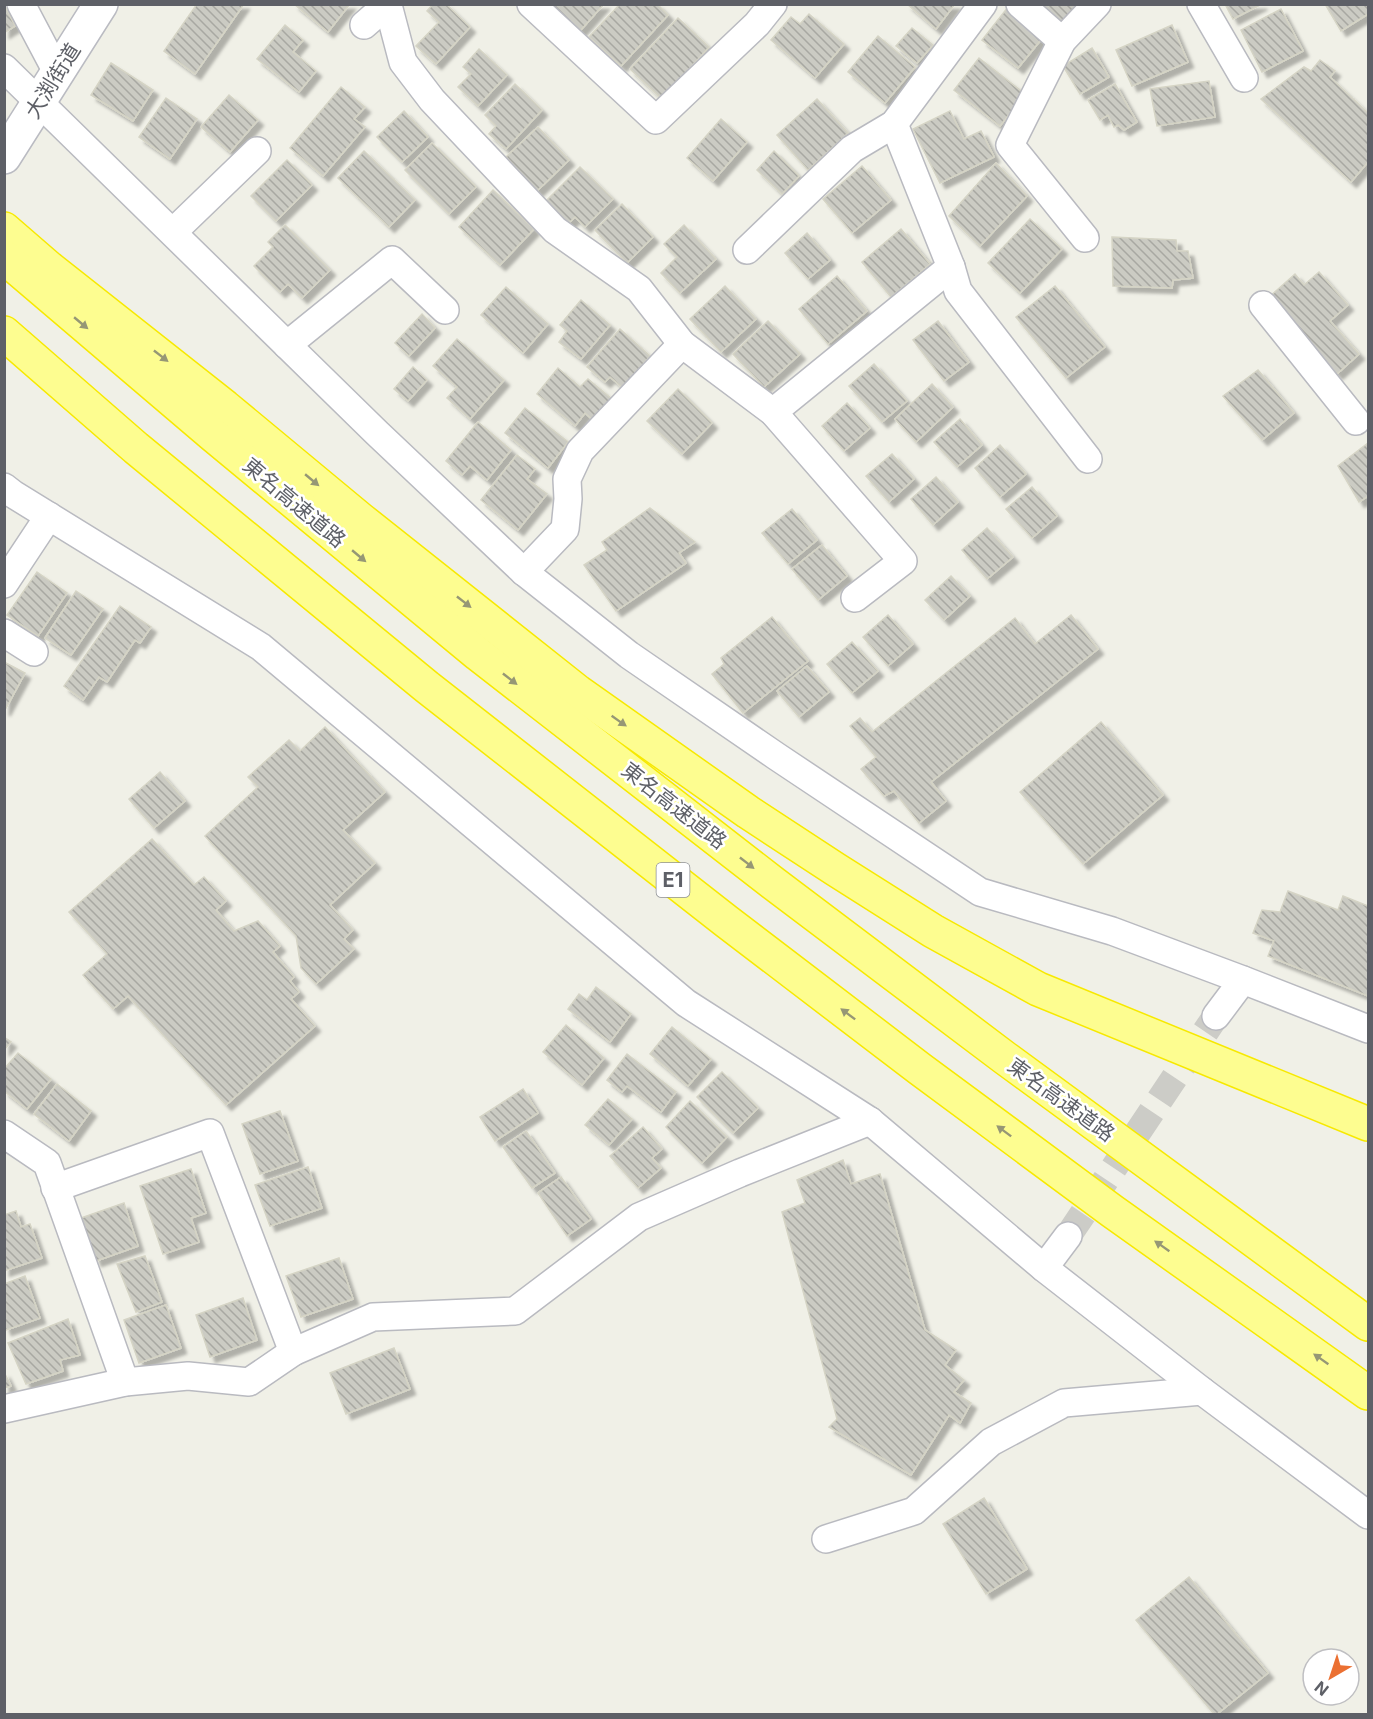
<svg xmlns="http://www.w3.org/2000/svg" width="1373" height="1719" viewBox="0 0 1373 1719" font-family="Inter,'Noto Sans JP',sans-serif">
	<defs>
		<pattern id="building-back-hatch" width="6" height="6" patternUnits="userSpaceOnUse" patternTransform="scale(1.5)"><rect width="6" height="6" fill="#cbcbc3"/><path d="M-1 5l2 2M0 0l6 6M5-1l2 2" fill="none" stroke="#a8a8a2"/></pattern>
		<filter id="shadow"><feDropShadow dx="5.5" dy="5.5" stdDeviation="1.5" flood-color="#0004"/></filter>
	</defs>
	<rect width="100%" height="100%" fill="#f0f0e7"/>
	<!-- building -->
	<g fill="url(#building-back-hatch)" stroke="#d5d4c5" stroke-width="1.5" filter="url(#shadow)">
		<path d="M4 4 15 26 4 33Z"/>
		<path d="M197 4H244L195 74 164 51Z"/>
		<path d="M294 4H350L328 32Z"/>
		<path d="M433 4H446L470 27 436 64 416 46 439 22 427 11Z"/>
		<path d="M551 4H604L580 31Z"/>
		<path d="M620 4H657L668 15 621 66 589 37Z"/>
		<path d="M907 4H955L936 29Z"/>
		<path d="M1037 4H1082L1065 26Z"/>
		<path d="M1225 4H1262L1233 19Z"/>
		<path d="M1325 4H1368V14L1341 31Z"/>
		<path d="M1008 7 1044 36 1018 68 982 40Z"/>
		<path d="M1281 9 1303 51 1262 72 1241 30Z"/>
		<path d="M809 14 844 44 815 78 771 40 791 17 800 24Z"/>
		<path d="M678 18 709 47 662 99 630 69Z"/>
		<path d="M285 25 303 40 293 52 316 71 299 92 257 59Z"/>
		<path d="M1172 25 1188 62 1132 86 1116 50Z"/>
		<path d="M912 28 933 45 917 63 896 46Z"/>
		<path d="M878 36 915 67 885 103 848 72Z"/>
		<path d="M1092 48 1109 77 1080 94 1063 66Z"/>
		<path d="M479 49 507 75 478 106 458 87 471 74 463 67Z"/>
		<path d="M979 58 1025 94 1000 126 954 90Z"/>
		<path d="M1320 60 1335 71 1330 77 1368 113V162L1351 182 1261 99 1304 67 1311 71Z"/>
		<path d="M111 63 153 90 133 121 91 95Z"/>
		<path d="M1209 81 1215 117 1157 126 1150 89Z"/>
		<path d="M515 84 542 110 506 149 489 134 496 126 485 115Z"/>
		<path d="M1115 84 1137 122 1124 130 1118 125 1114 127 1108 115 1100 120 1088 100Z"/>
		<path d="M341 87 365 107 354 119 365 127 323 176 290 148Z"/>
		<path d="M229 95 258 120 230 152 201 127Z"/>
		<path d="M166 98 197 119 170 159 139 137Z"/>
		<path d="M817 99 848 133 808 170 777 135Z"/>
		<path d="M404 111 428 137 402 162 377 137Z"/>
		<path d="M950 111 964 139 981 131 994 157 940 183 913 129Z"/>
		<path d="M721 119 747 142 713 181 687 158Z"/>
		<path d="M538 127 569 160 537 191 506 157Z"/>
		<path d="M432 143 476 187 449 214 405 170Z"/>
		<path d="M364 151 415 200 389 227 338 178Z"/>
		<path d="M774 151 799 176 782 194 757 170Z"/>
		<path d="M287 160 312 185 276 221 251 196Z"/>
		<path d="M996 163 1027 196 980 246 949 216Z"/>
		<path d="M862 166 891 200 852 233 823 199Z"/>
		<path d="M580 167 613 199 585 227 575 217 568 224 545 202Z"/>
		<path d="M493 190 534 229 500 265 459 227Z"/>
		<path d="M622 204 653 237 627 263 595 230Z"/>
		<path d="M1030 219 1062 249 1020 293 988 263Z"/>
		<path d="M285 225 330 270 302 298 288 284 280 292 254 266 273 247 268 242Z"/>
		<path d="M684 225 716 259 680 293 661 273 677 257 664 244Z"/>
		<path d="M901 229 930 264 891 297 862 262Z"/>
		<path d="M807 233 830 260 808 279 785 253Z"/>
		<path d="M1112 237 1176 240 1177 251H1188L1193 278 1173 280 1172 288 1113 286Z"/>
		<path d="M1319 272 1348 305 1330 321 1359 354 1337 374 1268 298 1295 274 1304 285Z"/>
		<path d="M837 276 867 311 828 344 799 309Z"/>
		<path d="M725 286 756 319 721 352 690 319Z"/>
		<path d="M1055 286 1105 347 1066 378 1016 317Z"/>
		<path d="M506 287 548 324 523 353 481 315Z"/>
		<path d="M581 300 610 325 581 359 559 342 567 331 560 325Z"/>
		<path d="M422 314 435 328 409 356 395 343Z"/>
		<path d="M768 321 800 354 764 387 733 354Z"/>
		<path d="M938 321 969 362 944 381 913 340Z"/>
		<path d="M620 329 650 356 623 388 610 377 605 382 587 367Z"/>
		<path d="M457 339 504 380 470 419 447 398 457 387 433 366Z"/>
		<path d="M874 364 907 401 882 422 849 386Z"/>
		<path d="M413 367 427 380 408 401 394 389Z"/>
		<path d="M558 368 580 387 588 379 612 399 594 421 585 413 575 426 537 394Z"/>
		<path d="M1258 370 1294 413 1262 440 1223 396Z"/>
		<path d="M932 384 953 407 916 442 895 419Z"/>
		<path d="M678 389 712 423 682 454 647 421Z"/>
		<path d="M847 403 870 428 844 451 822 426Z"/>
		<path d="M525 408 568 442 548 468 505 433Z"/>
		<path d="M960 419 982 445 957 467 934 442Z"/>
		<path d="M478 422 511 450 487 480 470 466 462 475 446 461Z"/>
		<path d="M1368 443V496L1359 502 1338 466Z"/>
		<path d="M1000 445 1026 474 1000 497 975 468Z"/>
		<path d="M892 454 914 479 889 502 866 476Z"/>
		<path d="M517 455 535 469 527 479 547 494 518 530 481 500Z"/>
		<path d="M936 477 958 502 933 525 911 499Z"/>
		<path d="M1032 487 1057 516 1032 538 1006 509Z"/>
		<path d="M650 508 695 542 679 553 686 563 616 611 584 565 607 550 602 542Z"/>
		<path d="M792 509 817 540 788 564 762 533Z"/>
		<path d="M987 528 1013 557 987 579 962 550Z"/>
		<path d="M822 545 847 576 818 600 792 569Z"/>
		<path d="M37 572 67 593 38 636 7 615Z"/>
		<path d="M951 576 970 596 944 620 925 600Z"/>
		<path d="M76 591 103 609 71 655 45 638Z"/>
		<path d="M120 606 151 627 140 643 135 640 107 682 99 677 83 700 64 686Z"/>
		<path d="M888 615 913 644 888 666 863 637Z"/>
		<path d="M1071 615 1098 649 931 782 946 801 919 823 894 791 884 796 861 769 876 757 850 726 860 718 872 732 1015 618 1035 644Z"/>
		<path d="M772 617 808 661 743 713 712 674 724 664 721 658Z"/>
		<path d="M852 642 878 671 852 693 827 664Z"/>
		<path d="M4 662 25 673 5 710H4Z"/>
		<path d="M807 666 829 692 799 717 777 691Z"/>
		<path d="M1101 722 1163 795 1083 864 1020 792Z"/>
		<path d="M325 727 385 792 343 830 375 863 330 905 353 930 344 939 354 949 316 984 301 968 296 936 205 836 258 787 248 777 289 740 300 751Z"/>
		<path d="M160 772 185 801 154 828 129 799Z"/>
		<path d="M152 839 194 885 204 877 226 901 216 910 234 931 258 921 280 946 273 952 294 977 290 981 299 992 291 999 315 1026 226 1105 128 996 113 1009 83 975 107 954 69 912Z"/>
		<path d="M1288 891 1338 910 1343 896 1368 906V996L1268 956 1274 941 1253 933 1262 910 1280 912Z"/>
		<path d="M596 987 631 1014 610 1042 568 1009 579 994 587 1000Z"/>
		<path d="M566 1025 604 1058 582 1085 543 1052Z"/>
		<path d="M672 1027 711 1059 688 1086 650 1054Z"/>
		<path d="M4 1037 11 1042 4 1050Z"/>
		<path d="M18 1053 51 1079 27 1109 4 1091V1069Z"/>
		<path d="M627 1054 676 1092 661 1112 627 1086 622 1092 607 1080Z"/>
		<path d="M722 1072 758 1108 733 1133 697 1097Z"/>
		<path d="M57 1084 91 1111 69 1141 34 1114Z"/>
		<path d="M523 1089 538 1113 495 1141 480 1117Z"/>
		<path d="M608 1099 632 1119 609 1145 585 1125Z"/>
		<path d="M690 1101 727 1137 702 1163 666 1127Z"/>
		<path d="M280 1111 298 1161 260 1174 242 1124Z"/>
		<path d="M643 1127 662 1149 652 1158 661 1168 638 1188 610 1156Z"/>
		<path d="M526 1131 555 1173 532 1188 503 1147Z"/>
		<path d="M843 1160 851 1184 880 1174 925 1330 956 1350 945 1365 964 1380 954 1392 971 1403 960 1423 949 1415 911 1475 829 1427 837 1419 782 1212 805 1203 797 1180Z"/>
		<path d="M308 1167 322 1208 270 1226 255 1185Z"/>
		<path d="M191 1169 206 1213 191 1218 199 1242 163 1254 140 1186Z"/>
		<path d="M561 1177 591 1219 567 1236 538 1193Z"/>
		<path d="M124 1203 138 1246 96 1261 81 1218Z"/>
		<path d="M16 1211 21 1227 30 1224 42 1258 4 1271V1215Z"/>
		<path d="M145 1256 162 1302 136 1312 117 1264Z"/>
		<path d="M339 1258 353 1299 301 1317 286 1276Z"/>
		<path d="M25 1276 40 1318 6 1330 4 1325V1284Z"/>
		<path d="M243 1298 257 1340 210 1357 196 1315Z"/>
		<path d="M166 1305 181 1348 139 1363 124 1320Z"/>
		<path d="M68 1319 80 1355 60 1360 63 1371 26 1384 8 1343Z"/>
		<path d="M394 1348 410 1389 346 1414 330 1373Z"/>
		<path d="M4 1372 11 1386 4 1388Z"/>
		<path d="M984 1498 1027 1569 986 1594 943 1524Z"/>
		<path d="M1189 1577 1268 1673 1217 1714H1214L1136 1620Z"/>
	</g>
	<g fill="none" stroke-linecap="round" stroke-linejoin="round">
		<!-- street-tunnel -->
		<path stroke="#ccccc7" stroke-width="27" stroke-dasharray="27 14" stroke-linecap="butt" d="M1068 1236 1216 1016"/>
		<!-- street casing -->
		<g stroke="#b9bac0" stroke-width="30">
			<g id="street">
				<path d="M21 4 57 72"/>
				<path d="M531 4 656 120 757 24 773 4"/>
				<path d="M1020 4 1062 41"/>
				<path d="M1201 4 1244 78"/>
				<path d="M388 5 403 62 432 100 555 230 639 289 682 344 773 412 903 561 855 598"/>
				<path d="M364 25 388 4"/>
				<path d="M4 68 377 433 524 572 629 655 776 756 980 892 1112 931 1243 980 1368 1029"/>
				<path d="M894 124 951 267 958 291 1088 459"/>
				<path d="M173 232 257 151"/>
				<path d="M1085 238 1010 145 1062 41 1097 4"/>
				<path d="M747 250 852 149 894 124 983 4"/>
				<path d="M1263 305 1356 421"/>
				<path d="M287 345 392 260 445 310"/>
				<path d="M773 412 951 267"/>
				<path d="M4 487 13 494 261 647 686 1003 870 1121 1044 1268 1202 1391 1368 1515"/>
				<path d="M524 572 565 529 568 499 567 479 580 451 682 344"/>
				<path d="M4 584 49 516"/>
				<path d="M4 633 34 652"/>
				<path d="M1216 1016 1243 980"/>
				<path d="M4 1134 47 1163 125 1382"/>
				<path d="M55 1188 210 1133 293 1352"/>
				<path d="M1044 1268 1068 1236"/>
				<path d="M4 1409 125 1382 188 1376 249 1382 293 1352 373 1317 515 1311 639 1217 740 1173 870 1121"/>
				<path d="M826 1539 914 1511 991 1442 1064 1403 1202 1391"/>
			</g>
		</g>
		<!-- secondary casing -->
		<g stroke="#babbc2" stroke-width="36">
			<path id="secondary" d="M4 157 101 4"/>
		</g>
		<!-- highway casing -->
		<g stroke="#f7e900" stroke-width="36">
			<g id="highway">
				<path d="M4 229 49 268 225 407 360 519 578 692 748 812 835 869 933 931 1038 989 1368 1124"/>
				<path d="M4 257 213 435 478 654 773 883 1005 1058 1368 1324"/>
				<path d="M4 333 136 448 427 687 726 921 920 1069 1112 1211 1368 1393"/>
			</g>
		</g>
		<!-- street -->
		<use href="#street" stroke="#fff" stroke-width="27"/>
		<!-- secondary -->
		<use href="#secondary" stroke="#fff" stroke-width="33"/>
		<!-- highway -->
		<use href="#highway" stroke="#fdfd90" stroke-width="33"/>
	</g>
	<!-- one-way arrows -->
	<defs><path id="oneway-solid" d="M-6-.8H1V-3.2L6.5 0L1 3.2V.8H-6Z" transform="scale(1.5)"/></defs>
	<g fill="#969775">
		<use href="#oneway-solid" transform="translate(81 323) rotate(40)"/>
		<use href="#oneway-solid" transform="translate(161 356) rotate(38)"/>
		<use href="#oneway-solid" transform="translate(312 480) rotate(40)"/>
		<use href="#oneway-solid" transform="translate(359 556) rotate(40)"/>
		<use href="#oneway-solid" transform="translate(464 602) rotate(38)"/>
		<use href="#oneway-solid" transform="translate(510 679) rotate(38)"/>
		<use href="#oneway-solid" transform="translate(619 721) rotate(35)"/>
		<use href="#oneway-solid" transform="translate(747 863) rotate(38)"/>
		<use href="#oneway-solid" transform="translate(848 1014) rotate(-143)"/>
		<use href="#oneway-solid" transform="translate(1004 1131) rotate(-143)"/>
		<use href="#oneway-solid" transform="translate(1162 1246) rotate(-145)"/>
		<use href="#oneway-solid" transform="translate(1321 1359) rotate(-145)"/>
	</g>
	<g text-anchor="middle" stroke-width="5" stroke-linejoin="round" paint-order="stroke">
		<!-- shield labels -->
		<rect fill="#fff" stroke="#8e9095" stroke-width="1.5" x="656.5" y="863" width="33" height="34" rx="4.5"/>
		<g font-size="20" font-weight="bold" fill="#5e6067">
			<text x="673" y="887">E1</text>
		</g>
		<!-- street labels -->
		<g font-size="21" fill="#5e6067" stroke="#fff">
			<text transform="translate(53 81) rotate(-58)" y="7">大渕街道</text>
			<text transform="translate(294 503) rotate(40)" y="7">東名高速道路</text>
			<text transform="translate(674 806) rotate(38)" y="7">東名高速道路</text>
			<text transform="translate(1061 1100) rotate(36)" y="7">東名高速道路</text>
		</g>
	</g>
	<!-- border -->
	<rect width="1373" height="1719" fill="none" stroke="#5e6067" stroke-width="12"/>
	<!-- north arrow -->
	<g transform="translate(1331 1677) rotate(219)"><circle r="28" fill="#ffffff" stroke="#bfbfc2" stroke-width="1.5"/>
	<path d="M0-4.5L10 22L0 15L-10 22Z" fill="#eb7032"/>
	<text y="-9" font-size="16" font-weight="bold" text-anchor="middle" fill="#5e6067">N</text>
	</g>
</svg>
